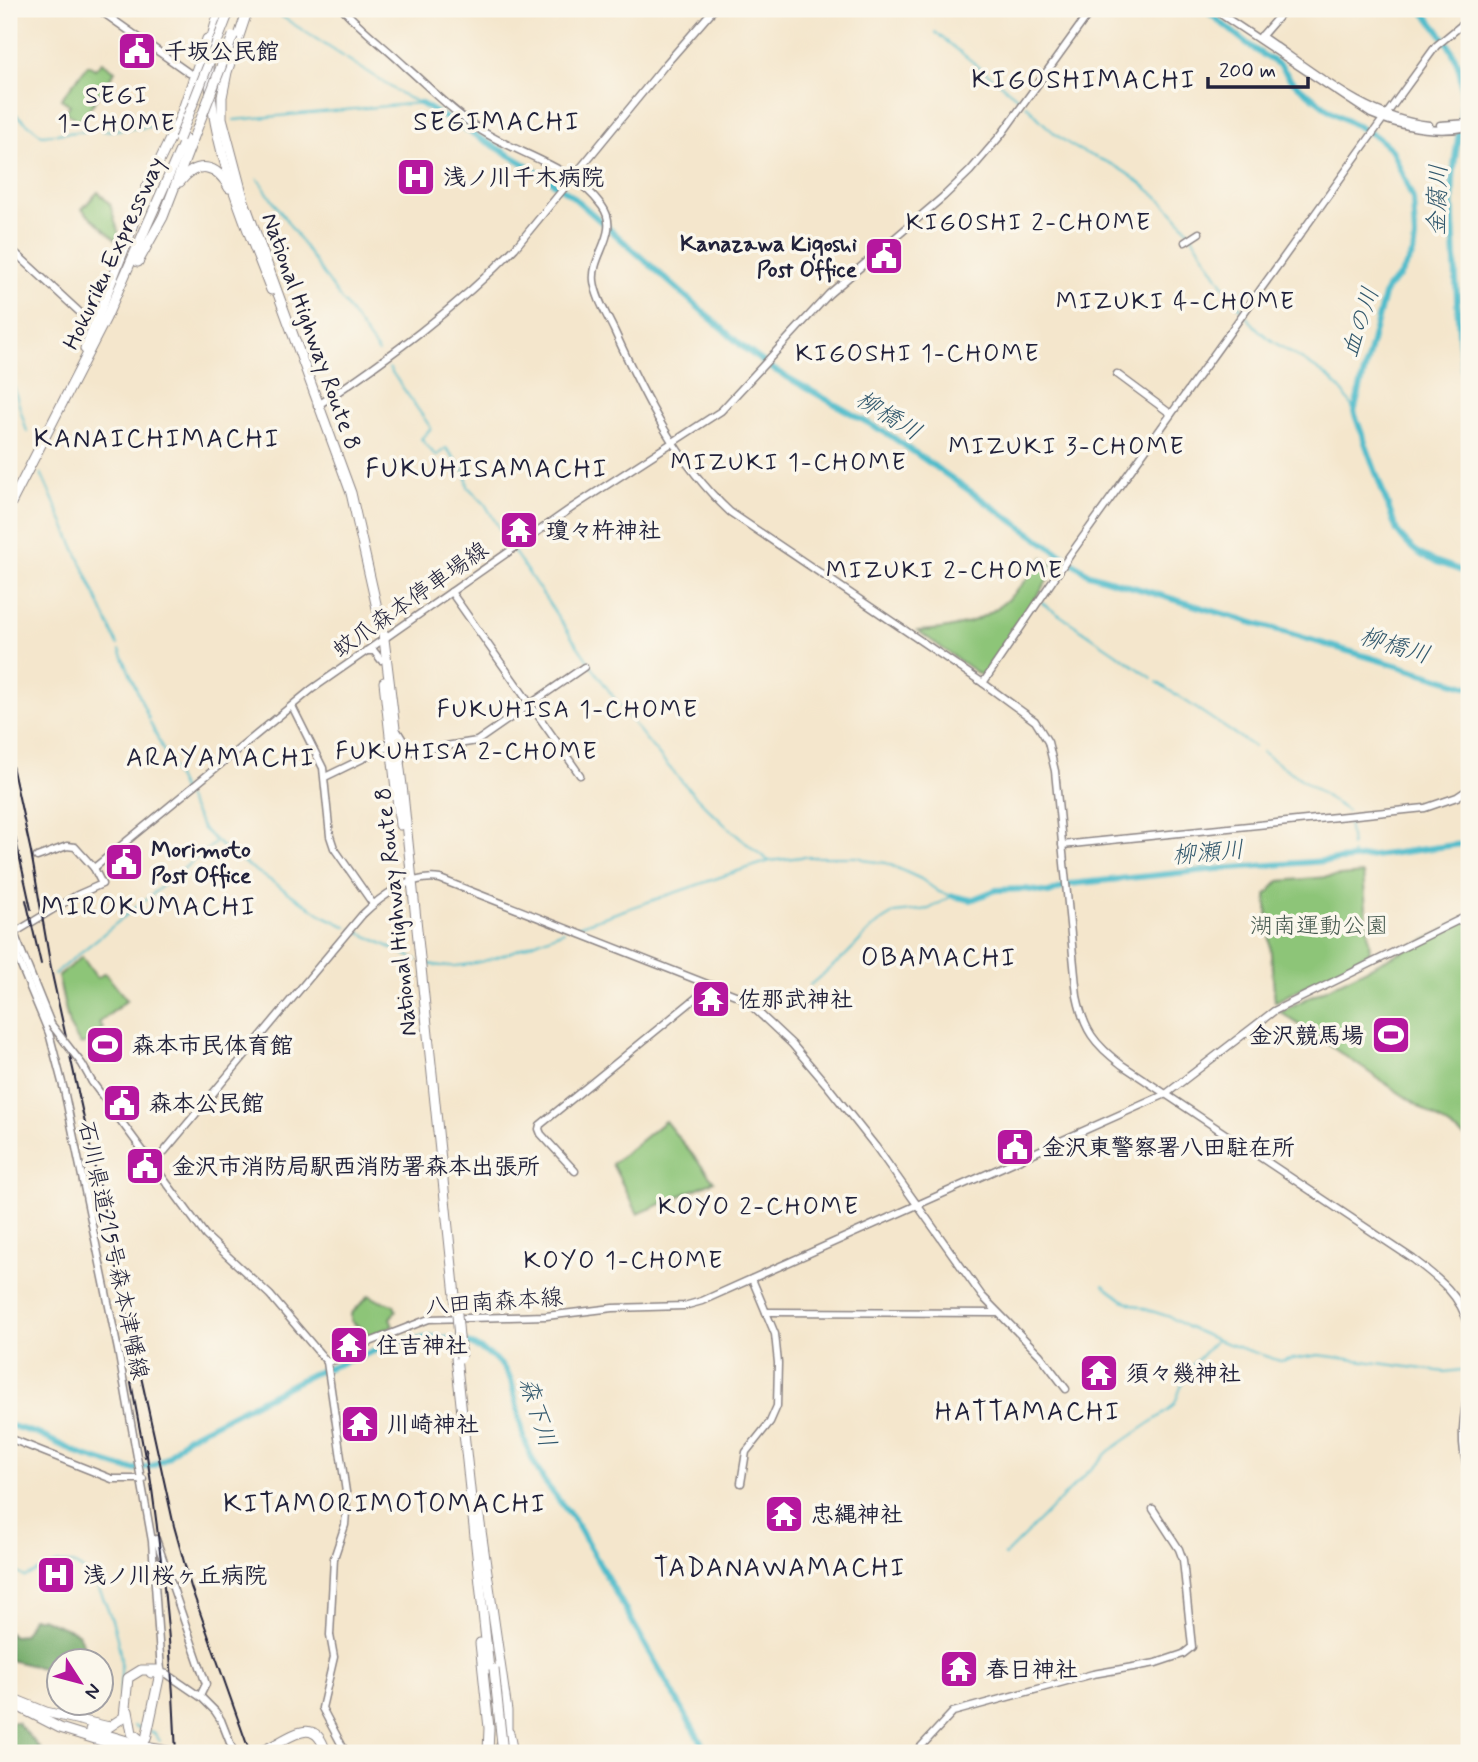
<svg xmlns="http://www.w3.org/2000/svg" width="1478" height="1762" viewBox="0 0 1478 1762" font-family="Mynerve,'Klee One',sans-serif">
	<rect width="100%" height="100%" fill="#fbf7ec"/>
	<filter id="ink" filterUnits="userSpaceOnUse"><feTurbulence type="fractalNoise" baseFrequency=".0143" numOctaves="2"/><feDisplacementMap in="SourceGraphic" scale="14" xChannelSelector="R" yChannelSelector="G"/><feConvolveMatrix kernelMatrix="1 2 1 2 8 2 1 2 1" color-interpolation-filters="sRGB"/></filter>
	<filter id="wash" filterUnits="userSpaceOnUse"><feTurbulence type="fractalNoise" baseFrequency=".00686" numOctaves="4" result="noise"/><feDisplacementMap in="SourceGraphic" scale="28" xChannelSelector="R" yChannelSelector="G"/><feGaussianBlur stdDeviation="1.57" result="paint"/><feColorMatrix in="noise" values="0 0 0 0 0 0 0 0 0 0 0 0 0 0 0 0 0 1.4 0 .05"/><feComposite in="paint" operator="in"/></filter>
	<g filter="url(#wash)">
		<rect width="100%" height="100%" fill="#f4e6cc"/>
		<!-- green -->
		<g fill="#8dc578" stroke="#58745a" stroke-width="2">
			<path d="M102 62 115 71 81 122 65 112 70 105 61 99 88 65 95 69Z"/>
			<path d="M98 192 110 204 119 234 116 240 82 209Z"/>
			<path d="M1043 558 1056 568 984 674 980 675 918 631C979 629 1009 607 1043 558Z"/>
			<path d="M1363 874 1370 952 1275 1002 1266 895 1279 881Z"/>
			<path d="M1469 918V1140L1280 1012Z"/>
			<path d="M82 957 97 978 105 973 127 1000 99 1023 103 1028 85 1044H80L69 1025 58 976Z"/>
			<path d="M665 1121 714 1181 638 1214 612 1164Z"/>
			<path d="M369 1295 378 1300 394 1305 396 1311 390 1318 393 1326 371 1336 351 1321V1314Z"/>
		</g>
		<!-- forest -->
		<g fill="#72aa68" stroke="#4a6652" stroke-width="2">
			<path d="M32 1618H41L78 1633 90 1660H60L59 1672 9 1660V1633L13 1636 24 1635Z"/>
			<path d="M9 1722H17L44 1753H9Z"/>
		</g>
		<g fill="none" stroke-linecap="round" stroke-linejoin="round">
			<!-- stream -->
			<g stroke="#50bccb" stroke-width="2">
				<path d="M270 9 406 97 420 103"/>
				<path d="M935 32 1022 101"/>
				<path d="M1026 105C1040 120 1056 137 1074 147 1086 155 1101 158 1113 165 1132 175 1148 189 1164 203 1198 235 1213 277 1243 311"/>
				<path d="M9 109 42 135 89 131"/>
				<path d="M234 120 420 103"/>
				<path d="M102 131 171 125"/>
				<path d="M258 179 342 301"/>
				<path d="M344 303 379 353"/>
				<path d="M1246 316C1251 321 1255 327 1261 332 1291 359 1340 371 1354 412"/>
				<path d="M389 368 431 428 421 439 436 456 446 448 461 466 466 473 468 487 485 504 509 545"/>
				<path d="M9 371 27 432"/>
				<path d="M41 473 118 645"/>
				<path d="M514 552C589 661 660 781 769 861"/>
				<path d="M1042 603 1152 678"/>
				<path d="M120 650 149 719"/>
				<path d="M1157 682 1254 747"/>
				<path d="M150 722 183 792"/>
				<path d="M1262 752 1347 811"/>
				<path d="M186 797 203 829 228 852 322 915 347 927"/>
				<path d="M1348 819 1351 846"/>
				<path d="M1352 853V859"/>
				<path d="M572 928 738 871 770 861 801 857H858L869 861 886 863 921 879 939 892 953 896"/>
				<path d="M352 929 417 960"/>
				<path d="M425 963C469 976 523 946 564 931"/>
				<path d="M54 974 215 843"/>
				<path d="M810 985 846 955 872 928 885 919 895 913 929 909 952 896"/>
				<path d="M1103 1285 1123 1300 1140 1307"/>
				<path d="M1142 1308 1170 1317 1187 1327 1217 1340 1280 1361 1319 1355 1445 1372 1469 1369"/>
				<path d="M1004 1556 1109 1451 1169 1410 1175 1403 1187 1371 1216 1340"/>
				<path d="M9 1568 25 1577C36 1572 54 1562 66 1563 100 1565 119 1635 121 1662 122 1677 119 1691 120 1706"/>
				<path d="M134 1726 145 1730"/>
				<path d="M150 1732 155 1734 160 1741"/>
			</g>
			<!-- river -->
			<g stroke="#50bccb" stroke-width="6">
				<path d="M1204 9 1254 49 1281 66 1291 80 1332 112 1377 137 1392 150 1413 199 1415 238 1413 254 1399 277 1387 288 1384 295 1354 412 1397 531C1419 562 1437 560 1469 574"/>
				<path d="M1421 9C1437 28 1454 47 1460 72 1467 109 1455 142 1453 179 1451 206 1454 233 1455 260 1458 308 1458 357 1469 404"/>
				<path d="M420 103 537 171 572 196 743 347 771 368 891 436 1089 574 1469 687"/>
				<path d="M953 896 971 900 996 890 1025 889 1049 893 1070 884 1217 869 1352 859 1469 843"/>
				<path d="M9 1425 38 1434 82 1455 123 1468 135 1469 152 1466 167 1458 186 1438 312 1374 404 1340 438 1337 471 1344 493 1357 503 1367 511 1380 524 1438 532 1459 544 1481 575 1521 707 1753"/>
			</g>
		</g>
	</g>
	<g filter="url(#ink)">
		<g fill="none" stroke-linecap="round" stroke-linejoin="round">
			<!-- secondary casing -->
			<g stroke="#8b8484" stroke-width="9">
				<g id="secondary">
					<path d="M98 9 189 73"/>
					<path d="M343 9C362 30 385 47 405 66 430 88 454 113 482 131 522 156 573 166 602 206 621 232 591 255 594 281 596 298 607 315 614 330 644 396 676 462 730 512L983 683 1035 721 1048 742 1055 771 1077 996C1084 1030 1094 1044 1122 1065L1413 1259C1438 1278 1460 1294 1469 1327"/>
					<path d="M1213 9 1371 114C1402 127 1435 134 1469 127"/>
					<path d="M1261 36C1313 71 1365 118 1429 125"/>
					<path d="M1259 39 1285 9"/>
					<path d="M1440 125 1469 123"/>
					<path d="M1185 242 1199 233"/>
					<path d="M9 247 87 319"/>
					<path d="M1117 374 1171 414"/>
					<path d="M317 406C387 359 457 308 515 248L665 65 714 9"/>
					<path d="M451 592 580 775"/>
					<path d="M366 651H374L381 660"/>
					<path d="M983 683 1070 555 1383 119 1436 46 1469 19"/>
					<path d="M292 706 323 768 330 836 334 848 373 904"/>
					<path d="M398 732 406 745 415 751"/>
					<path d="M400 763 403 755 408 752 477 741 584 667"/>
					<path d="M325 777 391 745"/>
					<path d="M1062 845 1425 808 1457 797 1469 789"/>
					<path d="M37 857 67 846 75 847 94 868 102 884 77 895 14 933 18 959 49 1033 64 1090 118 1350 152 1541 161 1671"/>
					<path d="M94 868 312 689 573 507 721 411 829 294 943 197 970 171 1001 135 1092 9"/>
					<path d="M9 908 14 933 51 1024"/>
					<path d="M92 1082 206 1236 270 1295 327 1362 347 1499 345 1525 334 1558 330 1635 334 1657 322 1708 346 1753"/>
					<path d="M153 1165 362 915C381 896 412 874 440 879L743 998 792 1044 826 1084 876 1147 982 1296 1040 1355 1066 1389"/>
					<path d="M575 1171 541 1134 539 1129 540 1125 712 985"/>
					<path d="M766 1312 997 1313"/>
					<path d="M327 1362 343 1358 362 1345 429 1319 546 1316 613 1308 684 1306 702 1301 1166 1094 1274 1011 1469 915"/>
					<path d="M1469 1385C1464 1415 1458 1443 1469 1473"/>
					<path d="M9 1438 112 1479H143"/>
					<path d="M741 1483 746 1452 770 1422 777 1406 778 1363 775 1334 752 1279"/>
					<path d="M156 1539 206 1684 200 1696"/>
					<path d="M159 1672 167 1674 202 1698 215 1711 221 1720 234 1753"/>
					<path d="M915 1753 953 1712 1093 1674 1156 1663 1183 1654 1192 1647 1183 1560 1179 1549 1153 1509"/>
				</g>
			</g>
			<!-- highway casing -->
			<g stroke="#8b8484" stroke-width="11">
				<g id="highway">
					<path d="M220 9C215 26 209 44 209 62 209 141 243 217 271 290"/>
					<path d="M248 9 227 72 222 97V118L244 201 351 493 384 639 403 794 457 1315"/>
					<path d="M180 182C197 160 217 164 229 188"/>
					<path d="M138 262 163 217 193 139"/>
					<path d="M85 349 130 234 138 206 180 118 207 39"/>
					<path d="M9 507 106 318 185 139"/>
					<path d="M384 682 400 825"/>
					<path d="M456 1357 489 1669"/>
					<path d="M477 1503 507 1711V1730L498 1753"/>
					<path d="M480 1643 489 1728 488 1753"/>
					<path d="M9 1697 46 1712 109 1727 124 1717 128 1678 141 1670H160"/>
					<path d="M21 1708 60 1728 140 1753"/>
					<path d="M128 1711 132 1733 144 1743"/>
					<path d="M90 1730 151 1748 179 1753"/>
					<path d="M509 1733 513 1753"/>
					<path d="M146 1739 159 1678V1672L151 1673"/>
					<path d="M256 1753C283 1746 314 1708 326 1753"/>
				</g>
			</g>
			<!-- secondary -->
			<use href="#secondary" stroke="#fff" stroke-width="6"/>
			<!-- highway -->
			<use href="#highway" stroke="#fff" stroke-width="9"/>
			<!-- rail -->
			<g stroke="#22223b" stroke-width="2">
				<path d="M9 752 31 852 52 974 174 1526 191 1587 250 1753"/>
				<path d="M9 809 31 909"/>
				<path d="M26 900 41 964"/>
				<path d="M131 1382 145 1457"/>
				<path d="M146 1449C162 1551 172 1651 176 1753"/>
			</g>
			<!-- secondary-bridge casing -->
			<g stroke="#8b8484" stroke-width="9" stroke-linecap="butt">
				<path id="secondary-bridge" d="M51 1024 82 1064 92 1082"/>
			</g>
			<!-- highway-bridge casing -->
			<g stroke="#8b8484" stroke-width="11" stroke-linecap="butt">
				<g id="highway-bridge">
					<path d="M179 139 230 9"/>
					<path d="M193 139 233 36"/>
					<path d="M457 1315 461 1358"/>
					<path d="M494 1669 503 1753"/>
				</g>
			</g>
			<!-- secondary-bridge -->
			<use href="#secondary-bridge" stroke="#fff" stroke-width="6"/>
			<!-- highway-bridge -->
			<use href="#highway-bridge" stroke="#fff" stroke-width="9"/>
		</g>
	</g>
	<!-- icons -->
	<defs>
		<g id="civic-square" transform="scale(2.0125)"><rect x="-9" y="-9" width="18" height="18" rx="4" fill="#b5179e" stroke="#fbf7ec"/><path d="M-.6-6.5H3V-4.5H.6V-3L4-1V1h2V6H-6V1h2V-1L-.6-3ZM-1.2 2.5V6h2.4V2.5Z" fill="#fff"/></g>
		<g id="hospital-square" transform="scale(2.0125)"><rect x="-9" y="-9" width="18" height="18" rx="4" fill="#b5179e" stroke="#fbf7ec"/><path d="M-5-5h3v3.5h4V-5h3V5h-3V1.5h-4V5h-3Z" fill="#fff"/></g>
		<g id="temple-square" transform="scale(2.0125)"><rect x="-9" y="-9" width="18" height="18" rx="4" fill="#b5179e" stroke="#fbf7ec"/><path d="M0-6L5-2H3V0L6.5 2.5H4V6H1.5V3h-3V6H-4V2.5H-6.5L-3 0V-2H-5Z" fill="#fff"/></g>
		<g id="stadium-square" transform="scale(2.0125)"><rect x="-9" y="-9" width="18" height="18" rx="4" fill="#b5179e" stroke="#fbf7ec"/><path d="M0-5a6.5 5 0 1 0 0 10a6.5 5 0 1 0 0-10ZM-3.5-1.8h7v3.6h-7Z" fill="#fff"/></g>
	</defs>
	<g fill-rule="evenodd">
		<use href="#civic-square" x="137" y="51"/>
		<use href="#hospital-square" x="416" y="177"/>
		<use href="#civic-square" x="884" y="256"/>
		<use href="#temple-square" x="519" y="530"/>
		<use href="#civic-square" x="124" y="862"/>
		<use href="#temple-square" x="711" y="999"/>
		<use href="#stadium-square" x="1391" y="1035"/>
		<use href="#stadium-square" x="105" y="1045"/>
		<use href="#civic-square" x="122" y="1103"/>
		<use href="#civic-square" x="1015" y="1147"/>
		<use href="#civic-square" x="145" y="1166"/>
		<use href="#temple-square" x="349" y="1345"/>
		<use href="#temple-square" x="1099" y="1373"/>
		<use href="#temple-square" x="360" y="1424"/>
		<use href="#temple-square" x="784" y="1514"/>
		<use href="#hospital-square" x="56" y="1575"/>
		<use href="#temple-square" x="959" y="1669"/>
	</g>
	<g text-anchor="middle" stroke-width="7" stroke-linejoin="round" paint-order="stroke">
		<!-- poi labels -->
		<g font-size="23" font-weight="bold" fill="#22223b" stroke="#fbf7ec" text-anchor="start">
			<text x="164" y="59">千坂公民館</text>
			<text x="443" y="185">浅ノ川千木病院</text>
			<text x="857" y="251" text-anchor="end">Kanazawa Kigoshi<tspan x="857" dy="26">Post Office</tspan></text>
			<text x="546" y="538">瓊々杵神社</text>
			<text x="151" y="857">Morimoto<tspan x="151" dy="26">Post Office</tspan></text>
			<text x="738" y="1007">佐那武神社</text>
			<text x="1364" y="1043" text-anchor="end">金沢競馬場</text>
			<text x="132" y="1053">森本市民体育館</text>
			<text x="149" y="1111">森本公民館</text>
			<text x="1042" y="1155">金沢東警察署八田駐在所</text>
			<text x="172" y="1174">金沢市消防局駅西消防署森本出張所</text>
			<text x="376" y="1353">住吉神社</text>
			<text x="1126" y="1381">須々幾神社</text>
			<text x="387" y="1432">川崎神社</text>
			<text x="811" y="1522">忠縄神社</text>
			<text x="83" y="1583">浅ノ川桜ヶ丘病院</text>
			<text x="986" y="1677">春日神社</text>
		</g>
		<!-- street labels -->
		<g font-size="23" fill="#22223b" stroke="#fbf7ec">
			<text transform="translate(113 253) rotate(-65)" y="8">Hokuriku Expressway</text>
			<text transform="translate(312 331) rotate(70)" y="8">National Highway Route 8</text>
			<text transform="translate(410 599) rotate(-35)" y="8">蚊爪森本停車場線</text>
			<text transform="translate(395 912) rotate(-96)" y="8">National Highway Route 8</text>
			<text transform="translate(114 1250) rotate(78)" y="8">石川県道215号森本津幡線</text>
			<text transform="translate(494 1301) rotate(-4)" y="8">八田南森本線</text>
		</g>
		<!-- park labels -->
		<g font-size="23" fill="#475b50" stroke="#fbf7ec">
			<text x="1319" y="933">湖南運動公園</text>
		</g>
		<!-- neighbourhood labels -->
		<g font-size="24" letter-spacing="2" fill="#22223b" stroke="#fbf7ec">
			<text x="117" y="103">SEGI<tspan x="117" dy="28">1-CHOME</tspan></text>
			<text x="1029" y="230">KIGOSHI 2-CHOME</text>
			<text x="1176" y="309">MIZUKI 4-CHOME</text>
			<text x="918" y="361">KIGOSHI 1-CHOME</text>
			<text x="1067" y="454">MIZUKI 3-CHOME</text>
			<text x="789" y="470">MIZUKI 1-CHOME</text>
			<text x="945" y="578">MIZUKI 2-CHOME</text>
			<text x="568" y="717">FUKUHISA 1-CHOME</text>
			<text x="467" y="759">FUKUHISA 2-CHOME</text>
			<text x="759" y="1214">KOYO 2-CHOME</text>
			<text x="624" y="1268">KOYO 1-CHOME</text>
		</g>
		<!-- water labels -->
		<g font-size="24" font-style="italic" fill="#32586d" stroke="#fbf7ec">
			<text transform="translate(1437 200) rotate(-88)" y="8">金腐川</text>
			<text transform="translate(1360 322) rotate(-72)" y="8">血の川</text>
			<text transform="translate(889 415) rotate(32)" y="8">柳橋川</text>
			<text transform="translate(1395 645) rotate(17)" y="8">柳橋川</text>
			<text transform="translate(1208 852) rotate(-5)" y="8">柳瀬川</text>
			<text transform="translate(538 1412) rotate(72)" y="8">森下川</text>
		</g>
		<!-- quarter labels -->
		<g font-size="26" letter-spacing="2" fill="#22223b" stroke="#fbf7ec">
			<text x="1084" y="88">KIGOSHIMACHI</text>
			<text x="497" y="130">SEGIMACHI</text>
			<text x="157" y="447">KANAICHIMACHI</text>
			<text x="487" y="477">FUKUHISAMACHI</text>
			<text x="221" y="766">ARAYAMACHI</text>
			<text x="149" y="915">MIROKUMACHI</text>
			<text x="939" y="966">OBAMACHI</text>
			<text x="1028" y="1420">HATTAMACHI</text>
			<text x="385" y="1512">KITAMORIMOTOMACHI</text>
			<text x="780" y="1576">TADANAWAMACHI</text>
		</g>
	</g>
	<!-- margin -->
	<rect width="1478" height="1762" fill="none" stroke="#fbf7ec" stroke-width="35"/>
	<!-- north arrow -->
	<g transform="translate(80 1682) rotate(126)"><circle r="33" fill="#fbf7ec" stroke="#a4a2a5" stroke-width="2"/>
	<path d="M0-5L12 26L0 18L-12 26Z" fill="#b5179e"/>
	<text y="-10" font-size="19" font-weight="bold" text-anchor="middle" fill="#22223b">N</text>
	</g>
	<!-- scale -->
	<path d="M1208 77v10h100v-10" fill="none" stroke="#22223b" stroke-width="3.5"/>
	<text x="1219" y="77" font-size="21" fill="#22223b" stroke="#fbf7ec" stroke-width="5" paint-order="stroke">200 m</text>
</svg>
